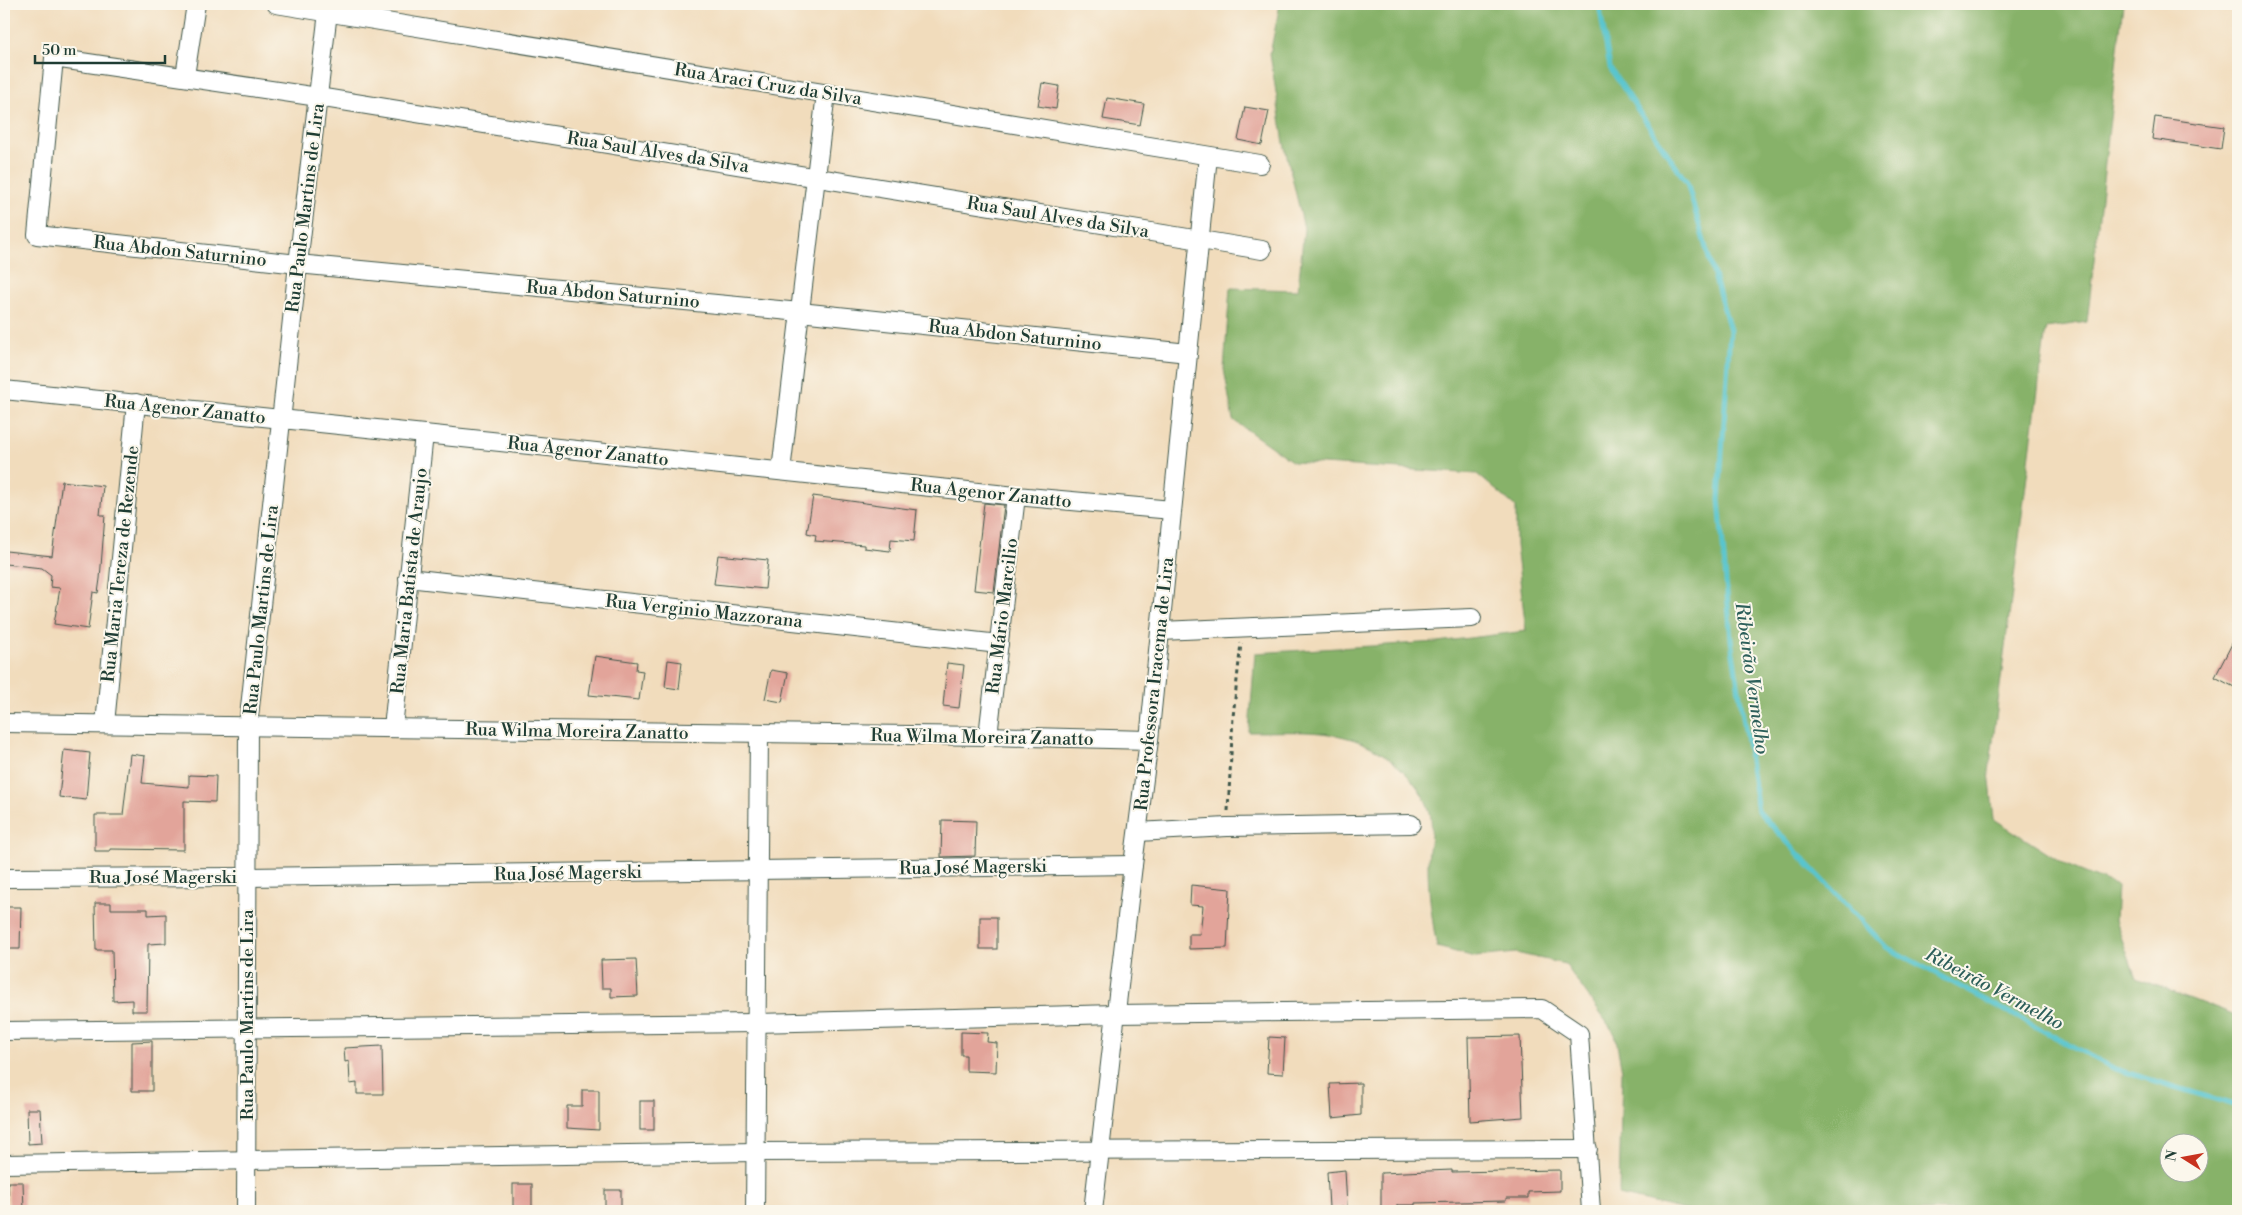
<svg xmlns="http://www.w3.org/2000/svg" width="2242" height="1215" viewBox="0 0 2242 1215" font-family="'Libre Bodoni',serif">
	<rect width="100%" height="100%" fill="#fbf7ec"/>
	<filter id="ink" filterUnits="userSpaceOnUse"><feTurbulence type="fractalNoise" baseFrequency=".02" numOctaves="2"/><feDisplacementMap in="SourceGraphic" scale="10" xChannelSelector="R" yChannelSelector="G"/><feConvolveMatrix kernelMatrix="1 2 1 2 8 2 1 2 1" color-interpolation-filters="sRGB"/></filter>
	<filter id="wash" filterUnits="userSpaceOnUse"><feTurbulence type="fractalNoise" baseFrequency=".0096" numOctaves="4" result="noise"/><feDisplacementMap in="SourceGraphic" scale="20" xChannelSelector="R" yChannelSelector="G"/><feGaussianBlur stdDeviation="1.12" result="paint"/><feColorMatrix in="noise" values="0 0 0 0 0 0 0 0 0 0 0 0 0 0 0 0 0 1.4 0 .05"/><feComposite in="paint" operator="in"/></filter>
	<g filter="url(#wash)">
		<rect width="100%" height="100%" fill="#f1dcbc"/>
		<!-- forest -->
		<path fill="#87b269" stroke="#53784e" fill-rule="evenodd" d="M1280 4H2123L2087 322 2046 328 1989 772 1994 819 2066 865 2117 886 2115 920 2136 978 2238 1017V1211H1689L1619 1195 1622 1071 1615 1034 1565 964 1516 953 1475 957 1437 947C1432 919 1428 892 1428 864 1428 849 1433 833 1431 818 1429 802 1418 787 1408 776 1361 725 1312 732 1249 732L1255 653 1437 642 1526 631 1516 545V507L1477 474 1293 462 1233 420 1224 369 1230 288 1298 290 1304 228 1284 143 1270 54ZM2170 1142H2200V1172H2170Z"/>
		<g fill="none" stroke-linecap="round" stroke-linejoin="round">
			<!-- stream -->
			<path stroke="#58c5ce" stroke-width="5" d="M1599 4 1610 68 1687 183 1730 330 1719 499 1731 640 1758 811 1886 947 2115 1069 2238 1106"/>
		</g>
		<g id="blocks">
			<!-- building -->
			<g fill="#e2a49a">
				<path d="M1042 83 1059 86 1056 109 1038 106Z"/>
				<path d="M1107 98 1144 104 1140 125 1103 119Z"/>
				<path d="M1245 107 1269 111 1262 145 1238 140Z"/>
				<path d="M2155 117 2224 127 2221 149 2152 139Z"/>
				<path d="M62 481 103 486 100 515H105L100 579 98 593 93 592 88 629 54 624 60 588 50 587 51 575 42 568 5 564 6 551 52 556Z"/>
				<path d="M813 496 917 510 914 541 891 539 890 551 864 548V545L815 541 816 535 807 533Z"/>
				<path d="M984 503 1004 505 994 592 974 590Z"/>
				<path d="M718 555 768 560 765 589 714 584Z"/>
				<path d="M2238 632V689L2215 677Z"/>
				<path d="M595 656 637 662 636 670 643 671 639 700 589 695Z"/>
				<path d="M668 660 682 662 679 689 665 687Z"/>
				<path d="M947 663 964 665 959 708 943 706Z"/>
				<path d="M771 670 788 673 782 702 765 699Z"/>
				<path d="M64 750 90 753 86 800 59 797Z"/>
				<path d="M130 754 145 756 142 783 189 787V775L216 776 215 802 184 801V850L110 849V851H95V815H123Z"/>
				<path d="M942 820 976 821 975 856 941 857Z"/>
				<path d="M1191 885 1230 889 1227 948 1189 949V934H1200L1203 906 1190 905Z"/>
				<path d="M95 903H111V909H148V915L166 914V943L148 944 147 1011H132V1000L113 1001 112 950H96Z"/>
				<path d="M4 907H21L20 949H4Z"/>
				<rect x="980" y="917" width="17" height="32"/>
				<path d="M636 959 638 996 611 997V988H602L601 960Z"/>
				<path d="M961 1032 988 1033 987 1042 997 1043 996 1072 966 1071V1055H961Z"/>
				<path d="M1520 1036 1523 1117 1470 1121 1468 1037Z"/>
				<path d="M1269 1037 1285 1038 1283 1074 1267 1073Z"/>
				<path d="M152 1041V1091H132V1042Z"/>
				<path d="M382 1046 383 1094H357V1083L350 1084 349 1061 345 1062 344 1048Z"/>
				<path d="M1361 1083V1115L1332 1118 1330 1084Z"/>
				<path d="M582 1090H599V1130L567 1128V1106H582Z"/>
				<rect x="640" y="1101" width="14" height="29"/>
				<path d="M27 1109H40L42 1143 28 1144Z"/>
				<path d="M1345 1170 1347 1207 1329 1208 1327 1172Z"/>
				<path d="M1452 1170V1172L1560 1170V1191L1528 1192V1198H1506V1201L1415 1203V1205H1397V1211H1381V1173Z"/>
				<path d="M8 1182H23L24 1211H9Z"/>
				<rect x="513" y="1184" width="19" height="27"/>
				<rect x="605" y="1190" width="16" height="21"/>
			</g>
		</g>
	</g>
	<g filter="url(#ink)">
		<use href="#blocks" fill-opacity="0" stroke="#3e5548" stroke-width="1"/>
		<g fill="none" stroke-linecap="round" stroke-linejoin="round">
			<!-- minor casing -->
			<g stroke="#3e5548" stroke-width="20">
				<g id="minor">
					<path d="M276 4 1260 164"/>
					<path d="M185 76 196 4"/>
					<path d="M1188 353 800 312 298 264 37 235 54 58 318 97 1262 250"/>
					<path d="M4 390 1016 496 1172 510"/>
					<path d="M781 471 826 93"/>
					<path d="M408 578 999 644"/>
					<path d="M1160 631 1472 618"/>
					<path d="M4 723 988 736 1149 740"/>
					<path d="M105 724 136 403"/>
					<path d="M393 728 424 434"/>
					<path d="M988 736 1016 496"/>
					<path d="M1138 832 1227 827 1411 824"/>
					<path d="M4 878 243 877 1133 865"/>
					<path d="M4 1031 756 1023 1116 1014 1542 1009 1579 1034 1591 1211"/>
					<path d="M4 1164 755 1152 1588 1149"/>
					<path d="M246 1211 248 726 298 264 328 12"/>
					<path d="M755 1211 759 734"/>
					<path d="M1093 1211 1133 865 1149 740 1208 156"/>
				</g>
			</g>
			<!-- path -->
			<path stroke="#3e5548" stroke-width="3" stroke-dasharray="4 4" stroke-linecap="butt" d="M1228 811 1233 717 1241 643"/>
			<!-- minor -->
			<use href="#minor" stroke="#fff" stroke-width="18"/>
		</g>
	</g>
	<g text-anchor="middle" stroke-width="4" stroke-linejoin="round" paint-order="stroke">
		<!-- street labels -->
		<g font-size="18" fill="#1f3d34" stroke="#fbf7ec">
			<text transform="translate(768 84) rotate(9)" y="6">Rua Araci Cruz da Silva</text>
			<text transform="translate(658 152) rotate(9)" y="6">Rua Saul Alves da Silva</text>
			<text transform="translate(305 208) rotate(-83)" y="6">Rua Paulo Martins de Lira</text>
			<text transform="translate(1058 217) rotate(9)" y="6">Rua Saul Alves da Silva</text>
			<text transform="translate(180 251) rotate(6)" y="6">Rua Abdon Saturnino</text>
			<text transform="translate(613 294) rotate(5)" y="6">Rua Abdon Saturnino</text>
			<text transform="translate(1015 335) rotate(6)" y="6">Rua Abdon Saturnino</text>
			<text transform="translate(185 409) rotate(6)" y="6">Rua Agenor Zanatto</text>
			<text transform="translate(588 451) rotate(6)" y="6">Rua Agenor Zanatto</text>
			<text transform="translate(991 493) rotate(6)" y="6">Rua Agenor Zanatto</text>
			<text transform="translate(120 564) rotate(-84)" y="6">Rua Maria Tereza de Rezende</text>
			<text transform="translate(409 581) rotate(-84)" y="6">Rua Maria Batista de Araujo</text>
			<text transform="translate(261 610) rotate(-84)" y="6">Rua Paulo Martins de Lira</text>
			<text transform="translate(704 611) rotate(6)" y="6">Rua Verginio Mazzorana</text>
			<text transform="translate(1002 616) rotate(-83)" y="6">Rua Mário Marcilio</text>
			<text transform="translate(1154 684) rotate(-84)" y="6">Rua Professora Iracema de Lira</text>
			<text transform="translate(577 731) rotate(1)" y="6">Rua Wilma Moreira Zanatto</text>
			<text transform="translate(982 737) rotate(1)" y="6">Rua Wilma Moreira Zanatto</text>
			<text transform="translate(973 867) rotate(-1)" y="6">Rua José Magerski</text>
			<text transform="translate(568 873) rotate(-1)" y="6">Rua José Magerski</text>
			<text x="163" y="883">Rua José Magerski</text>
			<text transform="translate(247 1015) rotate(-90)" y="6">Rua Paulo Martins de Lira</text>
		</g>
		<!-- water labels -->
		<g font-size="19" font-style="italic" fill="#2d5f5a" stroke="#fbf7ec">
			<text transform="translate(1753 678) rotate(82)" y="7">Ribeirão Vermelho</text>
			<text transform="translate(1995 988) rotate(28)" y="7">Ribeirão Vermelho</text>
		</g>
	</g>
	<!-- margin -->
	<rect width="2242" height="1215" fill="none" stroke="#fbf7ec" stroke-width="20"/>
	<!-- north arrow -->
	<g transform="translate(2184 1158) rotate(281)"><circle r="24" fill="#fbf7ec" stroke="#a3ada2"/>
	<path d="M0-4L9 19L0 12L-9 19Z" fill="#c8321e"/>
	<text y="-8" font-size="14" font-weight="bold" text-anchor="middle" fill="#1f3d34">N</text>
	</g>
	<!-- scale -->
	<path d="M35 55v8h130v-8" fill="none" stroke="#1f3d34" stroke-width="2.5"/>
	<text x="42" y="55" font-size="15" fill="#1f3d34" stroke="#fbf7ec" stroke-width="4" paint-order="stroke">50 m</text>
</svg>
